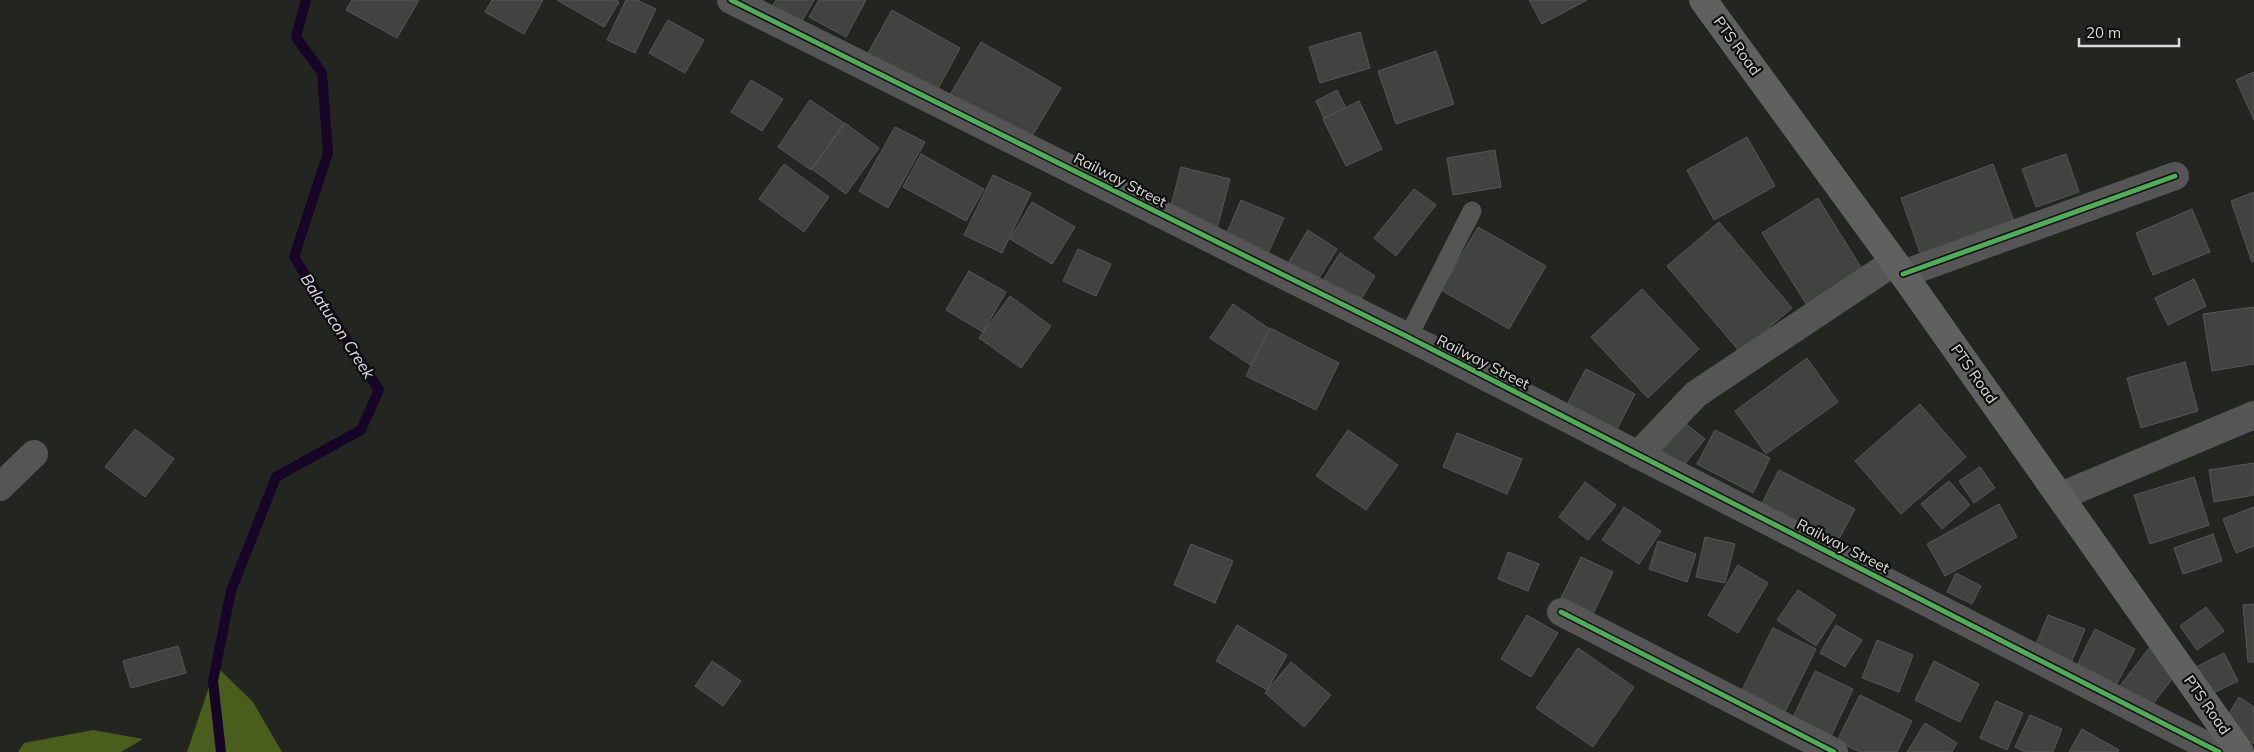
<svg xmlns="http://www.w3.org/2000/svg" width="2254" height="752" viewBox="0 0 2254 752" font-family="Mulish,sans-serif">
	<rect width="100%" height="100%" fill="#232521"/>
	<!-- forest -->
	<g fill="#4a5d1c">
		<path d="M216 666 253 702 282 752H187Z"/>
		<path d="M93 730 143 739 121 752H18L24 743Z"/>
	</g>
	<g fill="none" stroke-linecap="round" stroke-linejoin="round">
		<!-- stream -->
		<path stroke="#170528" stroke-width="10" d="M221 752 213 681 231 591 276 477 361 430 379 390 294 257 328 153 322 73 296 37 306 0"/>
	</g>
	<!-- building -->
	<g fill="#414340" stroke="#575855">
		<path d="M352 0H419L397 38 346 10Z"/>
		<path d="M492 0H543L524 34 485 12Z"/>
		<path d="M557 0H616L619 2 604 27Z"/>
		<path d="M626 0H637L656 9 635 53 607 40Z"/>
		<path d="M776 0H814L801 23 772 7Z"/>
		<path d="M819 0H866L846 37 809 17Z"/>
		<path d="M1529 0H1587L1542 24Z"/>
		<path d="M892 10 960 48 932 100 863 62Z"/>
		<path d="M668 20 704 40 685 73 649 53Z"/>
		<path d="M1360 32 1370 68 1320 83 1309 47Z"/>
		<path d="M981 42 1061 88 1029 141 950 95Z"/>
		<path d="M1436 51 1454 104 1396 124 1378 71Z"/>
		<path d="M2254 72V120L2236 80Z"/>
		<path d="M751 80 783 99 762 131 731 112Z"/>
		<path d="M1337 90 1346 108 1324 118 1316 101Z"/>
		<path d="M810 100 844 123 811 170 778 147Z"/>
		<path d="M1359 101 1382 149 1346 166 1323 119Z"/>
		<path d="M845 123 879 148 846 194 812 169Z"/>
		<path d="M895 127 925 142 888 208 859 191Z"/>
		<path d="M1747 137 1775 186 1714 220 1687 170Z"/>
		<path d="M1495 150 1501 187 1453 195 1447 158Z"/>
		<path d="M921 154 984 189 966 221 903 187Z"/>
		<path d="M2066 154 2079 192 2036 207 2022 169Z"/>
		<path d="M784 164 829 197 804 232 759 199Z"/>
		<path d="M1993 164 2016 227 1923 261 1901 198Z"/>
		<path d="M1181 167 1230 179 1217 229 1168 217Z"/>
		<path d="M993 175 1031 193 1002 253 964 235Z"/>
		<path d="M1414 189 1436 205 1396 256 1374 238Z"/>
		<path d="M2254 192V262H2252L2231 201Z"/>
		<path d="M1818 198 1862 269 1806 304 1762 233Z"/>
		<path d="M1241 200 1284 218 1265 260 1223 242Z"/>
		<path d="M1032 202 1075 227 1052 264 1010 239Z"/>
		<path d="M2192 209 2210 252 2153 275 2136 233Z"/>
		<path d="M1719 222 1792 308 1740 352 1667 266Z"/>
		<path d="M1478 227 1546 266 1509 329 1441 290Z"/>
		<path d="M1308 230 1337 249 1316 283 1287 265Z"/>
		<path d="M1078 249 1111 264 1096 296 1063 281Z"/>
		<path d="M1340 253 1375 276 1354 311 1318 288Z"/>
		<path d="M969 271 1006 292 983 332 946 310Z"/>
		<path d="M2194 279 2206 306 2168 325 2155 298Z"/>
		<path d="M1642 289 1699 349 1648 398 1591 337Z"/>
		<path d="M1010 296 1051 326 1021 368 979 338Z"/>
		<path d="M1233 304 1274 332 1252 366 1210 338Z"/>
		<path d="M2254 307V364L2212 371 2203 314Z"/>
		<path d="M1270 328 1339 363 1316 410 1246 376Z"/>
		<path d="M1807 358 1838 402 1766 454 1735 411Z"/>
		<path d="M2185 362 2198 411 2141 428 2127 378Z"/>
		<path d="M1586 369 1635 394 1613 437 1563 412Z"/>
		<path d="M1920 404 1966 457 1901 514 1855 461Z"/>
		<path d="M1681 420 1705 439 1677 474 1653 456Z"/>
		<path d="M135 429 174 459 145 497 105 467Z"/>
		<path d="M1348 430 1398 465 1366 510 1316 476Z"/>
		<path d="M1715 430 1770 458 1753 493 1697 464Z"/>
		<path d="M1457 433 1522 459 1507 494 1443 467Z"/>
		<path d="M2254 463V495L2214 502 2209 470Z"/>
		<path d="M1980 467 1995 488 1974 503 1959 481Z"/>
		<path d="M1779 470 1855 509 1832 552 1757 513Z"/>
		<path d="M2194 477 2209 525 2150 544 2134 495Z"/>
		<path d="M1949 481 1970 505 1942 529 1921 504Z"/>
		<path d="M1585 482 1616 505 1588 540 1559 517Z"/>
		<path d="M1999 504 2017 537 1945 576 1927 544Z"/>
		<path d="M1624 507 1661 531 1639 564 1602 540Z"/>
		<path d="M2254 507V546L2236 553 2223 519Z"/>
		<path d="M2213 534 2222 561 2183 574 2174 548Z"/>
		<path d="M1705 537 1735 544 1725 583 1696 577Z"/>
		<path d="M1658 541 1696 554 1687 582 1649 569Z"/>
		<path d="M1191 544 1233 561 1215 603 1174 585Z"/>
		<path d="M1508 552 1539 564 1528 591 1498 579Z"/>
		<path d="M1581 557 1613 572 1591 618 1559 602Z"/>
		<path d="M1738 565 1768 583 1738 633 1708 615Z"/>
		<path d="M1956 573 1981 586 1972 604 1947 592Z"/>
		<path d="M1798 590 1836 615 1816 646 1777 620Z"/>
		<path d="M2254 604V662H2248L2243 605Z"/>
		<path d="M2206 607 2224 631 2197 650 2180 626Z"/>
		<path d="M1527 615 1558 633 1531 677 1501 659Z"/>
		<path d="M2048 615 2085 629 2069 668 2032 654Z"/>
		<path d="M1237 625 1287 655 1267 690 1216 661Z"/>
		<path d="M1836 625 1862 640 1845 667 1820 653Z"/>
		<path d="M1773 628 1816 649 1781 720 1738 698Z"/>
		<path d="M2095 629 2135 649 2113 691 2074 671Z"/>
		<path d="M1877 640 1913 655 1899 692 1862 678Z"/>
		<path d="M178 646 186 673 131 688 123 661Z"/>
		<path d="M2150 647 2179 670 2148 710 2119 687Z"/>
		<path d="M1578 648 1634 687 1593 747 1536 708Z"/>
		<path d="M2224 653 2238 681 2205 697 2192 669Z"/>
		<path d="M712 661 741 681 723 706 695 686Z"/>
		<path d="M1934 661 1979 684 1960 722 1915 700Z"/>
		<path d="M1291 662 1331 695 1304 727 1265 693Z"/>
		<path d="M1815 671 1853 689 1828 743 1789 726Z"/>
		<path d="M1860 695 1912 721 1897 752H1860L1837 741Z"/>
		<path d="M2239 697 2254 707V744L2222 725Z"/>
		<path d="M1996 701 2023 713 2007 750 1980 738Z"/>
		<path d="M2030 715 2062 729 2053 752H2025L2015 747Z"/>
		<path d="M1925 723 1957 743 1952 752H1907Z"/>
		<path d="M2082 729 2119 750 2118 752H2069Z"/>
	</g>
	<g fill="none" stroke-linecap="round" stroke-linejoin="round">
		<!-- lane -->
		<path stroke="#555556" stroke-width="19" d="M1408 337 1472 211"/>
		<!-- street -->
		<g stroke="#555556" stroke-width="28">
			<path d="M731 0 1408 337 2219 752"/>
			<path d="M1903 274 2175 176"/>
			<path d="M1638 455 1696 394 1894 262"/>
			<path d="M0 487 34 454"/>
			<path d="M2061 496 2254 415"/>
			<path d="M1561 612 1834 752"/>
		</g>
		<!-- secondary -->
		<path stroke="#606061" stroke-width="28" d="M1703 0 1903 274 2240 752"/>
		<!-- cycleway casing -->
		<g stroke="#0e0f0c" stroke-width="8">
			<g id="cycleway">
				<path d="M731 0 1408 337 2219 752"/>
				<path d="M1903 274 2175 176"/>
				<path d="M1561 612 1834 752"/>
			</g>
		</g>
		<!-- cycleway -->
		<use href="#cycleway" stroke="#51ab58" stroke-width="5"/>
	</g>
	<g text-anchor="middle" stroke-width="4.5" stroke-linejoin="round" paint-order="stroke">
		<!-- street labels -->
		<g font-size="15" fill="#dadbd8" stroke="#0e0f0c">
			<text transform="translate(1737 46) rotate(54)" y="5">PTS Road</text>
			<text transform="translate(1120 180) rotate(27)" y="5">Railway Street</text>
			<text transform="translate(1483 362) rotate(27)" y="5">Railway Street</text>
			<text transform="translate(1974 374) rotate(55)" y="5">PTS Road</text>
			<text transform="translate(1843 546) rotate(27)" y="5">Railway Street</text>
			<text transform="translate(2207 705) rotate(55)" y="5">PTS Road</text>
		</g>
		<!-- water labels -->
		<g font-size="16" font-style="italic" fill="#e2d8ef" stroke="#0e0f0c">
			<text transform="translate(338 326) rotate(57)" y="6">Balatucon Creek</text>
		</g>
	</g>
	<!-- scale -->
	<path d="M2079 38v8h100v-8" fill="none" stroke="#dadbd8" stroke-width="2.5"/>
	<text x="2086" y="38" font-size="15" fill="#dadbd8" stroke="#0e0f0c" stroke-width="4" paint-order="stroke">20 m</text>
</svg>
